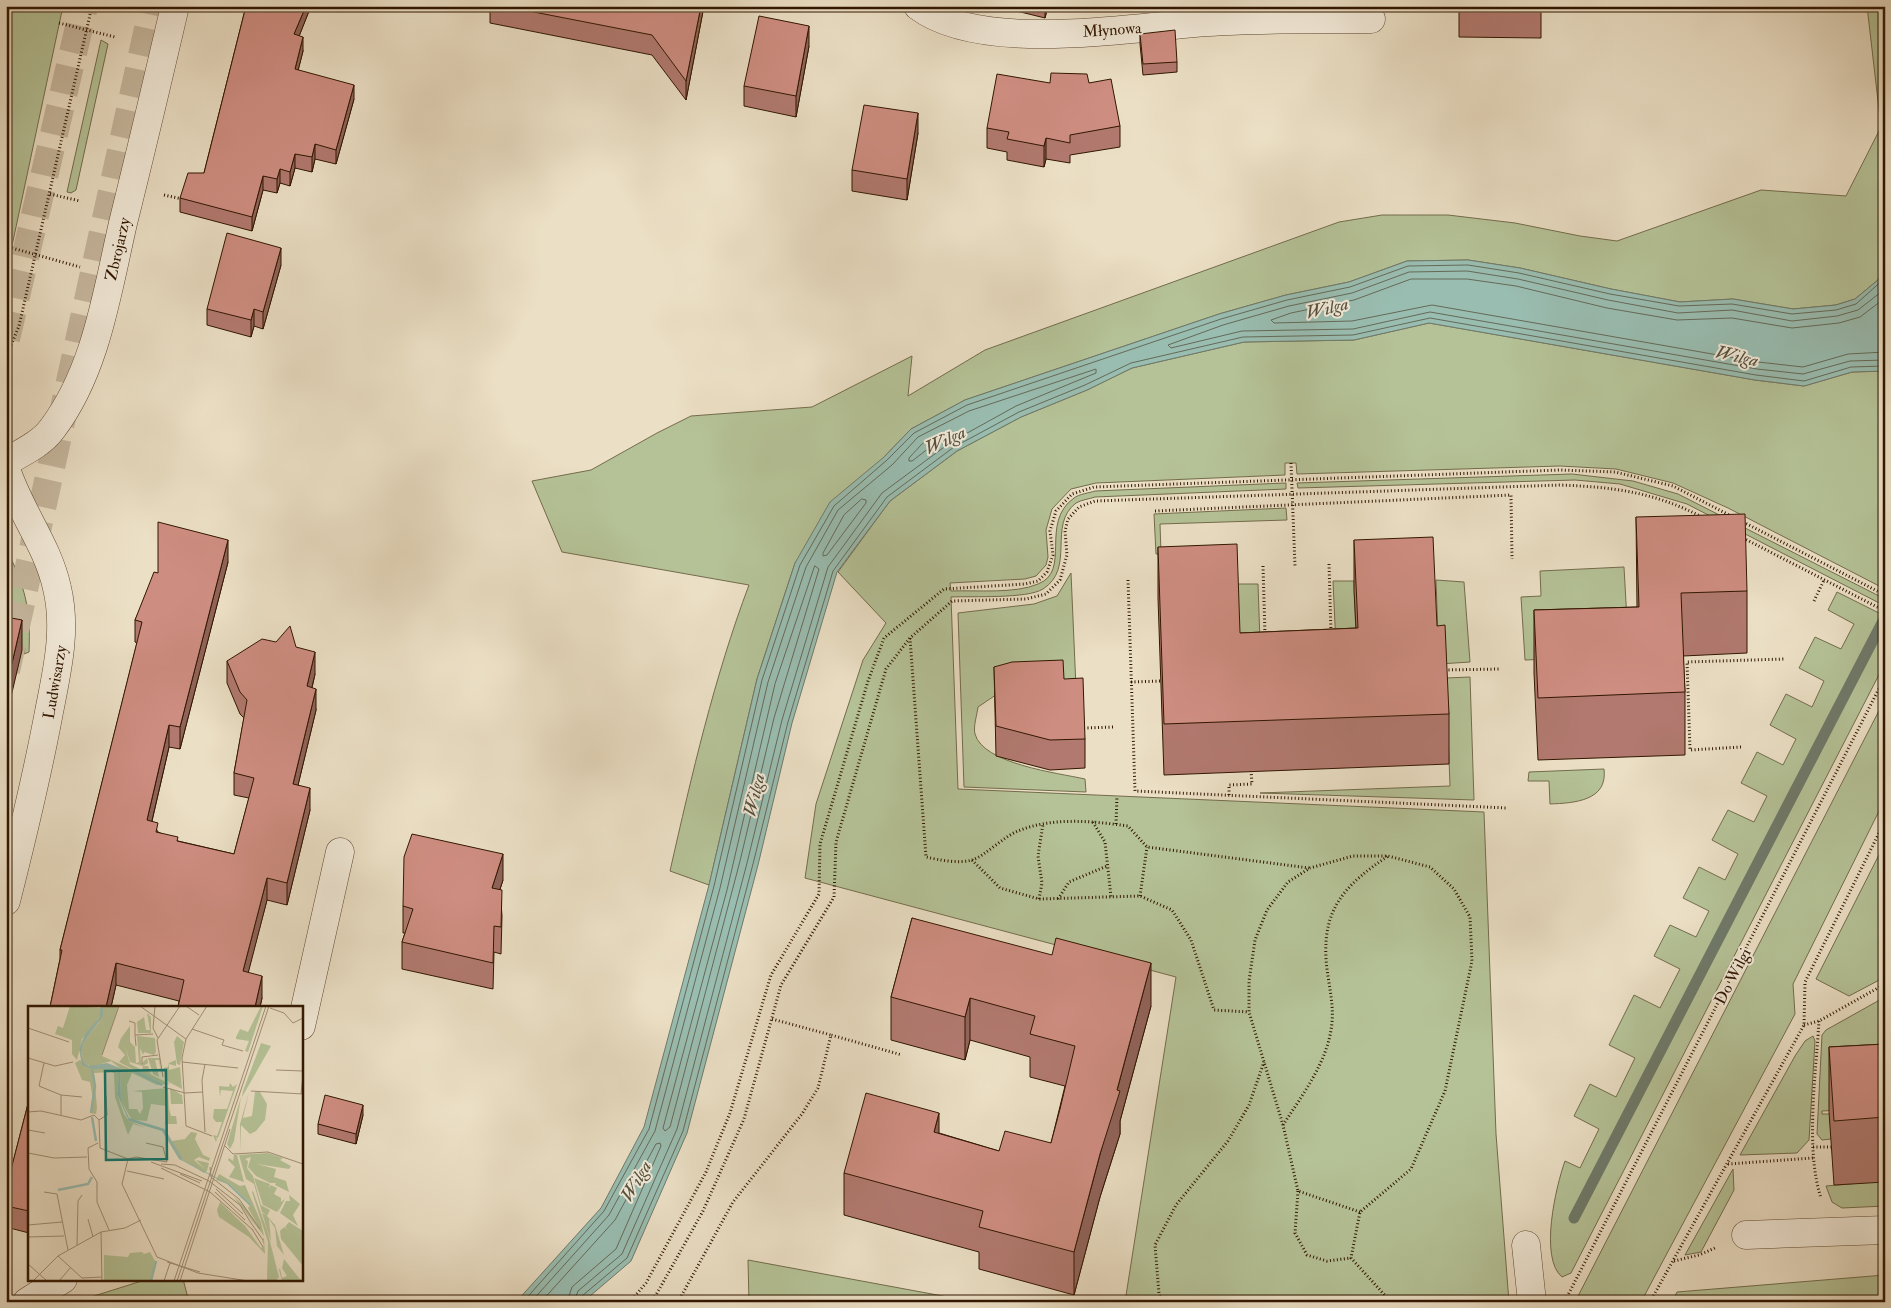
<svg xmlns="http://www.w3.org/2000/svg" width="1891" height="1308" viewBox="0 0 1891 1308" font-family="'IM FELL Double Pica',serif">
	<rect width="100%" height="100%" fill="#ebdfc5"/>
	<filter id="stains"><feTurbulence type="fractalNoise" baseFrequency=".004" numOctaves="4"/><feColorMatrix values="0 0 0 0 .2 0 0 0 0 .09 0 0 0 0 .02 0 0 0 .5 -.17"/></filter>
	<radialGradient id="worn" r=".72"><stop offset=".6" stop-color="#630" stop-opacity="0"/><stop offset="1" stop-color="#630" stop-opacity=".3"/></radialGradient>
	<!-- green -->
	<g fill="#b5c297" stroke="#736c4c">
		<path d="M6 6H63L6 274Z"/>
		<path d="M1867 6H1885V269L1878 280 1855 299 1836 305 1793 309 1733 299 1680 302 1611 289 1520 268 1468 260 1407 261 1349 282 1286 295 1219 314 965 400 911 429 884 457 795 563 757 679 709 885 670 871C692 774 714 678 749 585L562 552 532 481 591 470 657 433 691 416 812 407 912 356 908 396 985 350 1339 222 1382 215H1448L1515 223 1580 236 1617 241 1761 190 1846 196 1881 127Z"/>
		<path d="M101 40 108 44 76 190 71 193 67 192Z"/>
		<path d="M1429 323 1755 380 1804 386 1852 372 1885 371V589L1728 508 1673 483 1616 469 1560 466 1297 474 1296 463H1285V475L1096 483 1071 489 1052 509 1046 530 1048 557 1046 565 1036 576 1025 579 950 583 951 591C976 590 1015 594 1038 584 1072 571 1039 523 1074 498 1079 494 1089 493 1095 491L1286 483V489L1095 497C1089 499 1081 500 1076 503 1047 525 1076 568 1043 589 1027 599 972 596 951 597L958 789 1484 812 1496 1134 1509 1302H1125L1176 977 805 878 816 804 863 660 886 623 838 572 890 501 957 451 1021 417 1087 390 1132 368 1244 342 1354 340Z"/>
		<path d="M1572 474 1633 481 1678 494 1885 599V606L1687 504 1620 484 1575 480 1298 488 1297 483Z"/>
		<path d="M1286 508 1287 520 1160 524 1161 554H1156L1154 514Z"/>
		<path d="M6 548C25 587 31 608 29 652L24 654 25 648 6 643V585L10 568 6 567Z"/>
		<path d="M1624 567 1629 656 1525 660 1521 597 1541 596 1540 571Z"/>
		<path d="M1071 573 1076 688 1003 690 978 707C977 715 973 727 975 734 983 764 1058 773 1085 779L1086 792 964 787 958 613 1034 604 1057 596Z"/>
		<path d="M1436 580 1464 582 1470 662 1439 664Z"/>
		<path d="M1333 581H1354L1357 667 1337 668Z"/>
		<path d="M1237 584H1258L1261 671 1240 672Z"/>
		<path d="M1837 592 1885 616V663L1571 1273 1562 1277C1539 1258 1556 1186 1565 1161L1580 1168 1599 1129 1574 1116 1590 1084 1616 1097 1635 1058 1609 1045 1634 995 1660 1008 1680 969 1654 956 1670 925 1696 937 1709 911 1683 898 1699 867 1725 880 1738 854 1712 840 1728 810 1754 822 1767 796 1741 783 1757 752 1783 765 1796 739 1770 725 1786 694 1812 707 1824 681 1799 668 1815 637 1841 649 1854 624 1828 610Z"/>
		<path d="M1470 677 1474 800 1260 793 1450 786 1446 678Z"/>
		<path d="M1885 699V799L1793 984 1795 1014 1641 1302H1575Z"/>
		<path d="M1604 769C1608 801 1574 803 1550 804L1549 781H1528L1529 772Z"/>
		<path d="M1885 843V977L1849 996 1816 979Z"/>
		<path d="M1885 997V1108L1822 1111V1114H1830L1831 1139 1822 1140 1817 1134 1822 1035 1826 1030Z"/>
		<path d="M1813 1036 1815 1041 1809 1140 1797 1153 1740 1155 1795 1056 1805 1041Z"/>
		<path d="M1733 1169 1734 1190 1701 1252 1685 1255Z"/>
		<path d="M1885 1181V1206L1842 1208 1832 1202 1826 1186Z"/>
		<path d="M748 1260 959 1299 973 1302H749Z"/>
		<path d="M1885 1275V1302H1672L1677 1292Z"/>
		<path d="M148 1279H183L189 1302H75Z"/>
	</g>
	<!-- water -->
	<path fill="#99bdb1" stroke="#6f7a6a" d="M1468 260 1520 268 1611 289 1680 302 1733 299 1793 309 1836 305 1855 299 1878 280 1885 269V371L1852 372 1804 386 1755 380 1429 323 1354 340 1244 342 1132 368 1087 390 1021 417 957 451 890 501 837 572 792 723 758 865 687 1133 631 1261 583 1302H516L601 1208 644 1127 709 885 757 679 795 563 830 502 884 457 911 429 965 400 1219 314 1286 295 1349 282 1407 261Z"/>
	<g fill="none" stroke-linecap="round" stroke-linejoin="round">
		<!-- shore -->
		<g stroke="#656a58" stroke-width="1">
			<path d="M1885 289 1858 310 1837 316 1792 321 1732 310 1678 313 1608 300 1518 279 1467 271 1409 272 1352 293 1289 306 1223 325 1168 345 1171 348 1242 331 1353 329 1430 312 1757 369 1803 374 1850 361 1885 360"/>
			<path d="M1885 298 1860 317 1839 323 1792 328 1732 318 1677 320 1607 308 1516 286 1467 279H1411L1354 300 1291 313 1271 320 1274 323 1352 321 1432 305 1758 362 1803 367 1848 354 1885 352"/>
			<path d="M939 435 942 436 941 439 912 461H909V458L922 444Z"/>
			<path d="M862 499 866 500V503L827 555 823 556V553L844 515Z"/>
			<path d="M815 566 819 569 774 718 740 861 670 1127 665 1131 663 1128 727 890 775 684Z"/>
			<path d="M523 1302 604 1211 649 1129 714 886 762 680 800 565 834 506 887 460 914 433 967 405 1221 319 1287 300 1350 287 1408 266 1468 265 1519 273 1610 294 1679 306 1732 304 1792 314 1836 310 1856 304 1885 278"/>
			<path d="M531 1302 609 1215 655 1131 720 888 768 682 806 567 838 510 892 465 918 437 969 411 1096 369V373L1016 406 951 442 882 493 828 567 782 720 747 863 677 1129 622 1254 578 1291 574 1302"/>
			<path d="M541 1302 615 1220 656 1144 660 1143 661 1146 616 1249 572 1287 567 1302"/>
			<path d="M580 1302 582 1296 627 1258 683 1131 753 864 788 722 833 571 887 497 954 447 1019 412 1085 385 1131 363 1243 337 1353 335 1430 318 1756 375 1804 381 1851 367 1885 366"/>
		</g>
		<!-- stream -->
		<path stroke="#6f7a6a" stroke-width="11" d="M1574 1218 1884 619"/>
		<!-- major-tunnel -->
		<g stroke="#c6b79e" stroke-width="28" stroke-dasharray="28 14" stroke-linecap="butt">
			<path d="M6 339 84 6"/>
			<path d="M6 671 153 6"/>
		</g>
		<!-- minor casing -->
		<g stroke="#604831" stroke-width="29">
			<g id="minor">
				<path d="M918 6C981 54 1132 27 1208 22 1262 18 1317 20 1371 19"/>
				<path d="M6 462C21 453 41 444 52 429 96 371 107 293 123 223 141 151 158 79 175 6"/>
				<path d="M6 469C19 510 48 546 57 588 67 630 57 671 49 712 37 776 22 838 6 901"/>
				<path d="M301 1026 340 852"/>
				<path d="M1746 1235 1885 1230"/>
				<path d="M1526 1245 1532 1302"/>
				<path d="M27 1302 63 1279"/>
			</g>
		</g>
		<!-- path -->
		<g stroke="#311600" stroke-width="3" stroke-dasharray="1 2.5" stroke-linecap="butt">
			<path d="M59 23 115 37"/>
			<path d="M50 194 80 201"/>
			<path d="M164 195 182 199"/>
			<path d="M12 248 80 267"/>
			<path d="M6 358 19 326 92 6"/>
			<path d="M1291 463 1295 566"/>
			<path d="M1155 511 1511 495 1512 559"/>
			<path d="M1743 522 1885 595"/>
			<path d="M1743 538 1885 611"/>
			<path d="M1329 564 1331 633"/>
			<path d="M1263 566 1265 635"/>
			<path d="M1128 580 1135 791 1507 808"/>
			<path d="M1814 601 1824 580"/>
			<path d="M910 638 926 857C939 860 959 864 972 860 985 856 1003 837 1018 831 1052 817 1092 821 1128 826L1147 847 1309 868"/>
			<path d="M1445 670 1500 669"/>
			<path d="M1131 682 1161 681"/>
			<path d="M1084 728 1114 727"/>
			<path d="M1741 747 1690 750 1687 662 1785 659"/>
			<path d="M1229 795V785L1252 784 1251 770"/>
			<path d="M1093 822 1105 842 1111 897"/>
			<path d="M1116 824 1117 796"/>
			<path d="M972 860 1000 888 1039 899 1140 896 1172 910 1191 940 1214 1010 1249 1012"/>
			<path d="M1140 896 1147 847"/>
			<path d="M1039 899 1042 883 1038 856 1043 824"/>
			<path d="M1058 899 1069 882 1107 866"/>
			<path d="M6 939 13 940"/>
			<path d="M772 1019 831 1035"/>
			<path d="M1819 1021C1816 1073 1805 1150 1821 1198"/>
			<path d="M1804 1025 1819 1021 1885 984"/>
			<path d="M1283 1125C1303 1094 1329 1060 1332 1022 1334 1001 1327 979 1326 958 1323 906 1348 883 1388 856"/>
			<path d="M1813 1147H1832"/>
			<path d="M1728 1164 1813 1158"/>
			<path d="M1298 1191 1295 1233 1307 1255 1327 1261 1351 1258"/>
			<path d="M1360 1212 1298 1191 1283 1125 1249 1012V981L1255 940 1267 910 1288 882 1310 868 1353 856H1388L1430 867 1454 889 1470 917 1472 961 1445 1091 1411 1169 1360 1212 1351 1258 1391 1302"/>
			<path d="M1674 1261 1699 1255 1715 1248"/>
			<path d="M1567 1297 1885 677"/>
			<path d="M630 1302 646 1283 706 1172 730 1113 771 975 819 894 820 844 868 681 884 638 944 589 1025 584 1038 581 1047 572 1053 555 1050 531 1056 511 1072 494 1094 487 1560 470 1615 472 1673 486 1731 516"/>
			<path d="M650 1302 656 1295 703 1211 744 1119 781 985 834 897 836 842 886 669 910 638 952 601 1026 599 1046 594 1060 580 1067 555 1065 531 1068 519 1079 507 1095 501 1560 485C1613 487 1654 492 1702 517"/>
			<path d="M678 1302 733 1202 802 1114 818 1088 831 1035 902 1055"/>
			<path d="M1164 1302 1159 1294 1155 1245 1176 1205 1228 1141 1249 1105 1264 1062"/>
			<path d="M1650 1302 1804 1025 1805 982 1885 821"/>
		</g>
		<!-- minor -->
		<use href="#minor" stroke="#f2ead9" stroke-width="28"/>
	</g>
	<!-- wall -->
	<g fill="#b1796f" stroke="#311600">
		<path d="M246 6H311L299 36 303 51 298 70 354 99 336 164 315 159 312 172 295 168 290 186 280 183 277 193 263 190 252 231 180 212V198L204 173Z"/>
		<path d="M490 6H704L686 100 652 55 490 23Z"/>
		<path d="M996 6H1048L1045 18Z"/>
		<path d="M1459 6H1541V38L1459 37Z"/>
		<path d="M1140 34 1177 62V72L1143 75 1140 44Z"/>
		<path d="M809 46 796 117 744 106V86Z"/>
		<path d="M1050 83H1089L1120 126V147L1070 155V163L1046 159 1044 167 1007 160V152L987 148V128Z"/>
		<path d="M918 133 907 200 852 191V170Z"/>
		<path d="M281 265 263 329 254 326 251 337 207 325V309Z"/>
		<path d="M1636 517 1747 591V653L1683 656 1685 692V755L1538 760 1534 673V610L1637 607Z"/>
		<path d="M1354 540 1437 626 1449 714V764L1164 775 1158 598V547L1240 633 1356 628 1354 591Z"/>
		<path d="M228 562 180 749 169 747 152 821 158 832 178 841 234 854 249 798 234 795V773L244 718 240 714 227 683V661L296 647 315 674 312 688 316 710 298 785 310 810 287 905 267 900 248 972 262 998 260 1007H178L179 1001 116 985 111 1007H50L60 959V950L137 643 135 642V620L158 573Z"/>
		<path d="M994 667 1064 679 1085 739V768L1050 770 996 756Z"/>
		<path d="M503 880 500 889 502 916 501 954 494 952 493 989 402 969V942L405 933H403V906Z"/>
		<path d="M912 918 1151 1006 1120 1121V1134L1100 1197 1074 1295 979 1269V1252L844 1215V1173L939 1133 999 1151 1051 1143 1065 1086 1030 1077V1057L970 1040 965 1060 891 1040V997Z"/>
		<path d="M1885 1044V1182L1834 1185 1829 1112V1047Z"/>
		<path d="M29 1100V1233L6 1227V1189Z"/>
		<path d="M363 1115 356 1144 318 1134V1124Z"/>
	</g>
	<!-- shaded-wall -->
	<g fill="#90635a" stroke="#311600">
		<path d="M306 6H311L294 49V34Z"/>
		<path d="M701 6H704L686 100V81Z"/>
		<path d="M1045 6H1048L1045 18Z"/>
		<path d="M809 26V46L796 117V96Z"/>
		<path d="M303 37V51L295 83V69Z"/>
		<path d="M354 85V99L336 164V150Z"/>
		<path d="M918 113V133L907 200V179Z"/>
		<path d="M1046 138V159L1044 167V146Z"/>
		<path d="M315 144V159L312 172V157Z"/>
		<path d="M295 154V168L290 186V172Z"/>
		<path d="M280 169V183L277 193V179Z"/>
		<path d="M263 176V190L252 231V217Z"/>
		<path d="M281 248V265L263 329V312Z"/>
		<path d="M254 309V326L251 337V320Z"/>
		<path d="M228 540V562L180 749V727Z"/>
		<path d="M22 620V650L6 718V689Z"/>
		<path d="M315 652V674L307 708V686Z"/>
		<path d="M316 689V710L293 806V784Z"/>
		<path d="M169 725V747L147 842V820Z"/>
		<path d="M310 788V810L287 905V883Z"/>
		<path d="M503 854V880L492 914V888Z"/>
		<path d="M267 878V900L243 993V971Z"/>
		<path d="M116 963V985L111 1007H106Z"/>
		<path d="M1151 963V1006L1120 1121V1134L1100 1197 1074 1295V1252Z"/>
		<path d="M262 976V998L260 1007H255Z"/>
		<path d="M970 998V1040L965 1060V1017Z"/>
		<path d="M363 1105V1115L356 1144V1134Z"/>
		<path d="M939 1113V1155L934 1132Z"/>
	</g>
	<!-- building -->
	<g fill="#ce8d81" stroke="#311600">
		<path d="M246 6H306L294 34 303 37 295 69 354 85 336 150 315 144 312 157 295 154 290 172 280 169 277 179 263 176 252 217 180 198 188 173H204Z"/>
		<path d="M503 6H701L686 81 652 35Z"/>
		<rect x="1459" y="6" width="82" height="2"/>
		<path d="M759 16 809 26 796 96 744 86Z"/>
		<path d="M1175 30 1177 62 1143 64 1140 34Z"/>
		<path d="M1051 73 1087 74 1089 83 1111 79 1120 126 1070 135V143L1046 138 1044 146 1007 139 1009 132 987 128 997 74 1050 83Z"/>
		<path d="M864 105 918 113 907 179 852 170Z"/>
		<path d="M227 233 281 248 263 312 254 309 251 320 207 309Z"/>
		<path d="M1745 514 1747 591 1681 593 1685 692 1538 698 1534 610 1639 607 1636 517Z"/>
		<path d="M158 522 228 540 180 727 169 725 147 820 158 823 156 832 178 837 177 841 234 854 254 778 234 773 247 700 240 692 227 661 262 639 276 642 290 626 296 647 315 652 307 686 316 689 293 784 310 788 287 883 267 878 243 971 262 976 255 1007H178L184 980 116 963 106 1007H50L62 950H60L142 622 135 620 154 572 158 573Z"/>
		<path d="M1433 537 1437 626 1445 625 1449 714 1164 724 1158 547 1237 544 1240 633 1358 628 1354 540Z"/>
		<path d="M6 617 22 620 6 689Z"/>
		<path d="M1063 660 1064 679 1083 678 1085 739 1050 740 996 726 994 667 1012 662Z"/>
		<path d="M412 834 503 854 492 888 502 890 501 927 494 926 493 963 402 942 413 909 403 906 404 857Z"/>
		<path d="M912 918 1052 955 1056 938 1151 963 1117 1090 1120 1091 1100 1154 1074 1252 979 1227 983 1211 844 1173 866 1093 939 1113 934 1132 999 1151 1005 1131 1051 1143 1060 1109 1075 1046 1030 1034 1035 1016 970 998 965 1017 891 997Z"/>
		<path d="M1885 1044V1117L1834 1121 1829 1047Z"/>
		<path d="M325 1095 363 1105 356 1134 318 1124Z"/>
		<path d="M29 1100V1211L6 1206V1189Z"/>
	</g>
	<g text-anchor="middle" stroke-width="4" stroke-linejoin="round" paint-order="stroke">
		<!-- street labels -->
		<g font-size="16" fill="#311600" stroke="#f2ead9">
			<text transform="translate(1112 29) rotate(-4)" y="6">Młynowa</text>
			<text transform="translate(117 249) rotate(-77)" y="6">Zbrojarzy</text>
			<text transform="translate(54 682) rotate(-80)" y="6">Ludwisarzy</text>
			<text transform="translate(1732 976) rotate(-63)" y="6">Do Wilgi</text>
		</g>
		<!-- water labels -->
		<g font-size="18" font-style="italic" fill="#55503e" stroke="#f2ead9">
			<text transform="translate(1327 308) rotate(-13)" y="6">Wilga</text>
			<text transform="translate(1737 356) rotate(12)" y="6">Wilga</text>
			<text transform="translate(945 440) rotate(-25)" y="6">Wilga</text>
			<text transform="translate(754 795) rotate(-77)" y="6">Wilga</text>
			<text transform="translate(636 1181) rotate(-60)" y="6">Wilga</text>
		</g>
	</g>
	<!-- overview -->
	<g transform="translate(28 1006)">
		<rect width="275" height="275" fill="#ebdfc5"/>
		<path d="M42 0 74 2 71 12 54 33 49 54 44 48V34L27 28 30 20 35 22ZM75 0H89L90 3 74 50 112 67 91 56 97 49 90 41 93 32 102 20V36L107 41 108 57 111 56 109 30 127 32 128 46 126 49 116 46 115 49 112 42 113 58 119 52 120 57 115 60H120L123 68 114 64 115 60 102 56 96 37 102 58 142 78 129 79 104 67 99 79 101 103H109L112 108 115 102 114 86 104 85 140 82 141 103 143 110H148L149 118H137L139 100 123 98 119 115 104 114 93 95 92 62 83 55 63 61 56 56 53 48 56 36 71 16ZM233 0H235L220 46 217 45 221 35 208 33V31L212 23 220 26ZM119 7 123 11V27H110L109 16 116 11 118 24H122ZM149 30 156 36 152 59 149 58 146 36ZM233 37 243 40 214 91 215 85ZM120 52H132L133 67 131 54H127L131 71 125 68ZM52 54 64 63H88L91 70 89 88 96 108 101 115 118 122 105 118 100 129 87 91 86 67 83 66 66 67 69 102 68 108 62 107 65 93 62 76 54 74 47 57ZM148 54V60L141 58V64L152 61 154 83 137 74 136 62 140 61 141 57ZM202 77 205 81 209 78 195 118 190 132 187 131 189 133 188 136 185 129 189 130 194 116H188L185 112 186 103H199L205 85 193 84 192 91 191 80 201 81ZM142 82 154 89 155 98H143ZM221 86 215 112 224 110 227 86H232L239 98 237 114 228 125 222 128 213 119 212 146V118ZM213 91 206 135 202 143 199 138ZM163 126 169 127 167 133 175 149 182 152 181 155 171 151 166 154 154 144 178 164 168 154 181 157 179 165 176 167 155 154 146 143 144 135 157 133ZM240 147 255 152 252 154 263 160 261 163 229 158 248 163 246 171 258 175 261 186 247 179 248 177H242L246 171 242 177 228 170 220 161 223 151 217 153 220 155 219 162 225 170 233 199 242 204 239 210 247 219 256 249 249 240 247 222 241 213 243 236 234 207 239 209 234 206 226 178 218 173 211 149ZM206 149H209L216 176 201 171 207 161 200 154 201 152 205 155ZM191 168 212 180 217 179 233 216 236 230 205 190 217 201 232 223 220 202 223 198 203 179 188 174ZM226 172 242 178 241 182 243 179 249 182 246 188 253 192V196L257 193 250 206 251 202 249 206 235 199ZM224 186 225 185 239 224 251 271 248 275H239L240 236ZM261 189 272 198 265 209 270 220 252 207 258 195H262ZM192 196 217 220 233 242 236 240 234 234 236 232 237 248 221 231 191 211 189 204ZM261 216 275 225V260L253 233 252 225 256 221 260 224 257 221ZM114 246 116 248 122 246 127 255 122 275H76V249L100 251 102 247ZM256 253 271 272 275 275H254L251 264 252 262 254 272 259 270 254 262Z" fill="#b5c297"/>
		<path d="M73 0 75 2V10L56 36 53 48 56 56 61 60 79 57 92 62 93 95 101 112 137 123 155 154 203 179 223 198 222 200 199 178 151 153 134 125 101 115 89 88 91 70 88 63H64L54 59 51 43 57 28 71 12Z" fill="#99bdb1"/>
		<path fill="none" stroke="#99bdb1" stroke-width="2.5" d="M106 65 134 79M63 107 67 80 64 63M64 111 68 135M30 184 60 178 64 171M123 275 128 255"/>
		<path fill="none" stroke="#a18f76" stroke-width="1" d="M112 0 158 33M127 0 125 22 130 32M158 0 171 9M179 0 158 33 154 52 158 120 184 130M242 2 256 7 265 17 275 12M101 15 107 17V29M0 22 41 36M164 23 196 34 194 39 215 45M108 40 107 29 125 28M74 49 91 0M0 52 27 60 45 56M154 56 210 62M16 57 11 80 33 89 54 91M114 58V51L130 49M177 58 174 74 177 126M248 64 275 65M135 71 129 34 152 0M135 81 157 87 175 86M223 85 275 88M273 88 275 69M33 89V109M0 106 13 105 53 114 66 109 71 114 72 142 100 153M71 114 79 109 78 90M0 124 17 127M70 137 60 142 61 163 69 176V196L81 224M197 140 205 148 240 146 275 158M0 147 26 152 59 151M100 153 94 178 129 251 170 267 220 275M100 153 108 151 139 156 135 141 118 137M123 156 174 175M133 158 147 159 181 175 212 199 223 217M182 161 183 171 211 193 232 223M133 162 182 186 225 224M99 165 136 173M152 168 172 177M188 183 215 208M16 186 29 188 40 244M187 186 217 214M60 213 65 231M223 217 235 234M0 219 34 216M224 223 235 241M73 226 74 275M0 231 36 230M49 239 50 195 54 189M30 250 54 272 74 271M139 256 172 266M0 258 19 275M5 275 30 250 73 226 97 222 113 214M31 275 43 261M136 275 142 257M146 275 238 0M149 275 241 0M152 275 202 123"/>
		<path fill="#0f766e" fill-opacity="0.15" stroke="#0f766e" stroke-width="2.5" d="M138 64 139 153 78 154 77 65Z"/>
		<rect width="275" height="275" fill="none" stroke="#311600" stroke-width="2.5"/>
	</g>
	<!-- margin -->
	<rect width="1891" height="1308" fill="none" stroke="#ebdfc5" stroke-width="25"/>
	<rect x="8" y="8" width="1876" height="1293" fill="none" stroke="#311600" stroke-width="2.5"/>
	<rect x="12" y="12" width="1866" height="1283" fill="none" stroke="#311600"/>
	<rect width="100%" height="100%" filter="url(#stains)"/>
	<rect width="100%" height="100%" fill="url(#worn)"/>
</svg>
